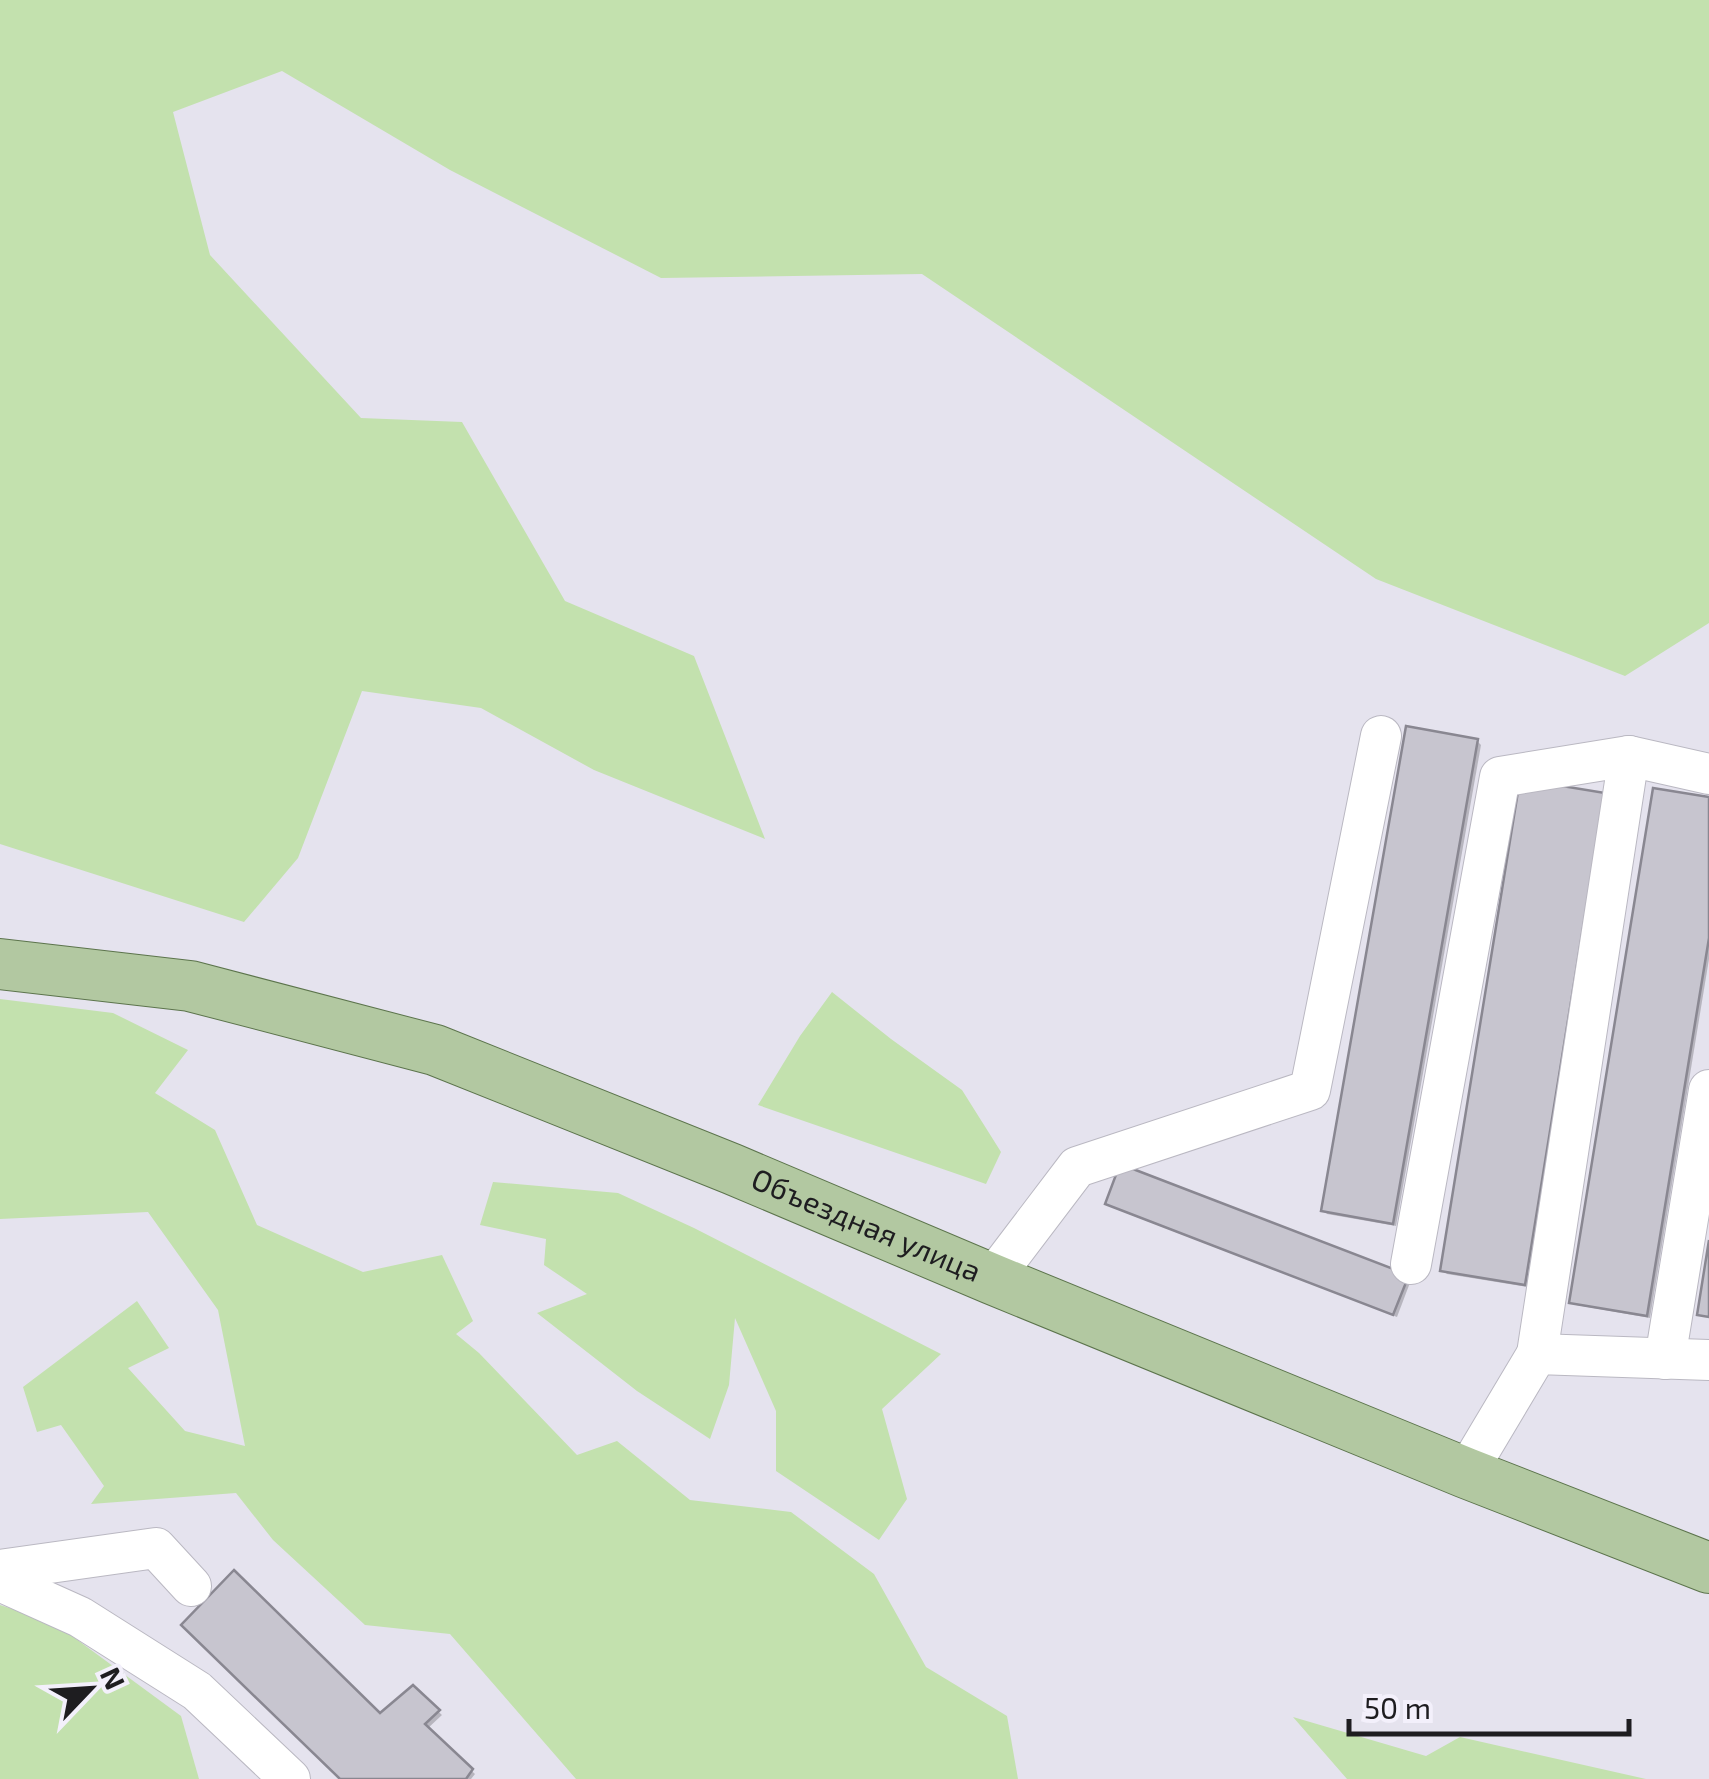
<svg xmlns="http://www.w3.org/2000/svg" width="1709" height="1779" viewBox="0 0 1709 1779" font-family="'Exo 2',sans-serif">
	<rect width="100%" height="100%" fill="#e5e3ee"/>
	<!-- green -->
	<g fill="#c3e1ae">
		<path d="M0 0H1709V623L1625 676 1376 579 922 274 661 278 450 170 282 71 173 112 210 255 361 418 462 422 565 601 694 656 765 839 594 770 481 708 362 691 298 858 244 922 0 844Z"/>
		<path d="M832 992 891 1039 962 1090 1001 1152 986 1184 758 1105 800 1036Z"/>
		<path d="M0 999 113 1013 188 1050 155 1093 215 1130 257 1225 363 1272 442 1255 473 1321 456 1334 479 1353 577 1455 617 1441 690 1500 791 1512 874 1574 926 1667 1007 1716 1018 1779H576L450 1634 365 1625 273 1540 236 1493 91 1504 104 1486 61 1425 37 1432 23 1387 137 1301 169 1348 128 1368 185 1431 245 1446 218 1310 148 1212 0 1219Z"/>
		<path d="M493 1182 618 1193 694 1228 941 1354 882 1409 907 1499 879 1540 776 1471V1411L735 1318 729 1385 710 1439 637 1391 537 1313 587 1294 544 1265 546 1239 480 1225Z"/>
		<path d="M0 1605 53 1622 181 1716 199 1779H0Z"/>
		<path d="M1293 1717 1426 1756 1460 1737 1646 1779H1347Z"/>
	</g>
	<!-- shadow -->
	<g fill="#0003">
		<path d="M1477 741 1481 745 1396 1226 1327 1214 1324 1210Z"/>
		<path d="M1607 799 1528 1287 1447 1274 1443 1270Z"/>
		<path d="M1709 800V959L1650 1318 1576 1305 1572 1302Z"/>
		<path d="M1108 1204 1411 1280 1397 1317 1111 1207Z"/>
		<path d="M413 1688 442 1715 427 1729 475 1774 471 1779H344L380 1717Z"/>
	</g>
	<!-- building -->
	<g fill="#c7c5cf" stroke="#898791" stroke-width="2.5">
		<path d="M1406 726 1478 739 1393 1224 1321 1211Z"/>
		<path d="M1520 779 1605 793 1525 1285 1440 1271Z"/>
		<path d="M1653 788 1709 797V938L1647 1316 1569 1303Z"/>
		<path d="M1120 1164 1409 1275 1393 1315 1105 1204Z"/>
		<path d="M1709 1240V1317L1697 1315Z"/>
		<path d="M234 1570 380 1713 413 1685 440 1710 425 1724 473 1769 466 1779H340L181 1625Z"/>
	</g>
	<g fill="none" stroke-linecap="round" stroke-linejoin="round">
		<!-- minor casing -->
		<g stroke="#bab8c2" stroke-width="42">
			<g id="minor">
				<path d="M1411 1264 1500 777 1629 756"/>
				<path d="M992 1279 1077 1167 1310 1090 1381 736"/>
				<path d="M1537 1354 1629 756 1709 774"/>
				<path d="M1665 1359 1709 1090"/>
				<path d="M1466 1473 1537 1354 1709 1360"/>
				<path d="M0 1570 156 1548 191 1586"/>
				<path d="M0 1581 80 1617 197 1691 290 1779"/>
			</g>
		</g>
		<!-- major casing -->
		<g stroke="#5c744c" stroke-width="52">
			<g id="major">
				<path id="s1" d="M0 964 190 986 435 1050 732 1169 992 1279 1466 1473 1709 1568"/>
			</g>
		</g>
		<!-- minor -->
		<use href="#minor" stroke="#fff" stroke-width="40"/>
		<!-- major -->
		<use href="#major" stroke="#b2c8a1" stroke-width="50"/>
	</g>
	<g text-anchor="middle" stroke-width="10" stroke-linejoin="round" paint-order="stroke">
		<!-- street labels -->
		<g font-size="30" fill="#1e1d20" stroke="#f3f0fb">
			<text dy="10" stroke="none"><textPath href="#s1" startOffset="910">Объездная улица</textPath></text>
		</g>
	</g>
	<!-- north arrow -->
	<g transform="translate(90 1689) rotate(65)" stroke="#f3f0fb" stroke-width="8" paint-order="stroke">
	<path d="M0-8L18 38L0 25L-18 38Z" fill="#1e1d20"/>
	<text y="-15" font-size="28" font-weight="bold" text-anchor="middle" fill="#1e1d20">N</text>
	</g>
	<!-- scale -->
	<path d="M1349 1719v15h280v-15" fill="none" stroke="#1e1d20" stroke-width="5"/>
	<text x="1364" y="1719" font-size="30" fill="#1e1d20" stroke="#f3f0fb" stroke-width="8" paint-order="stroke">50 m</text>
</svg>
